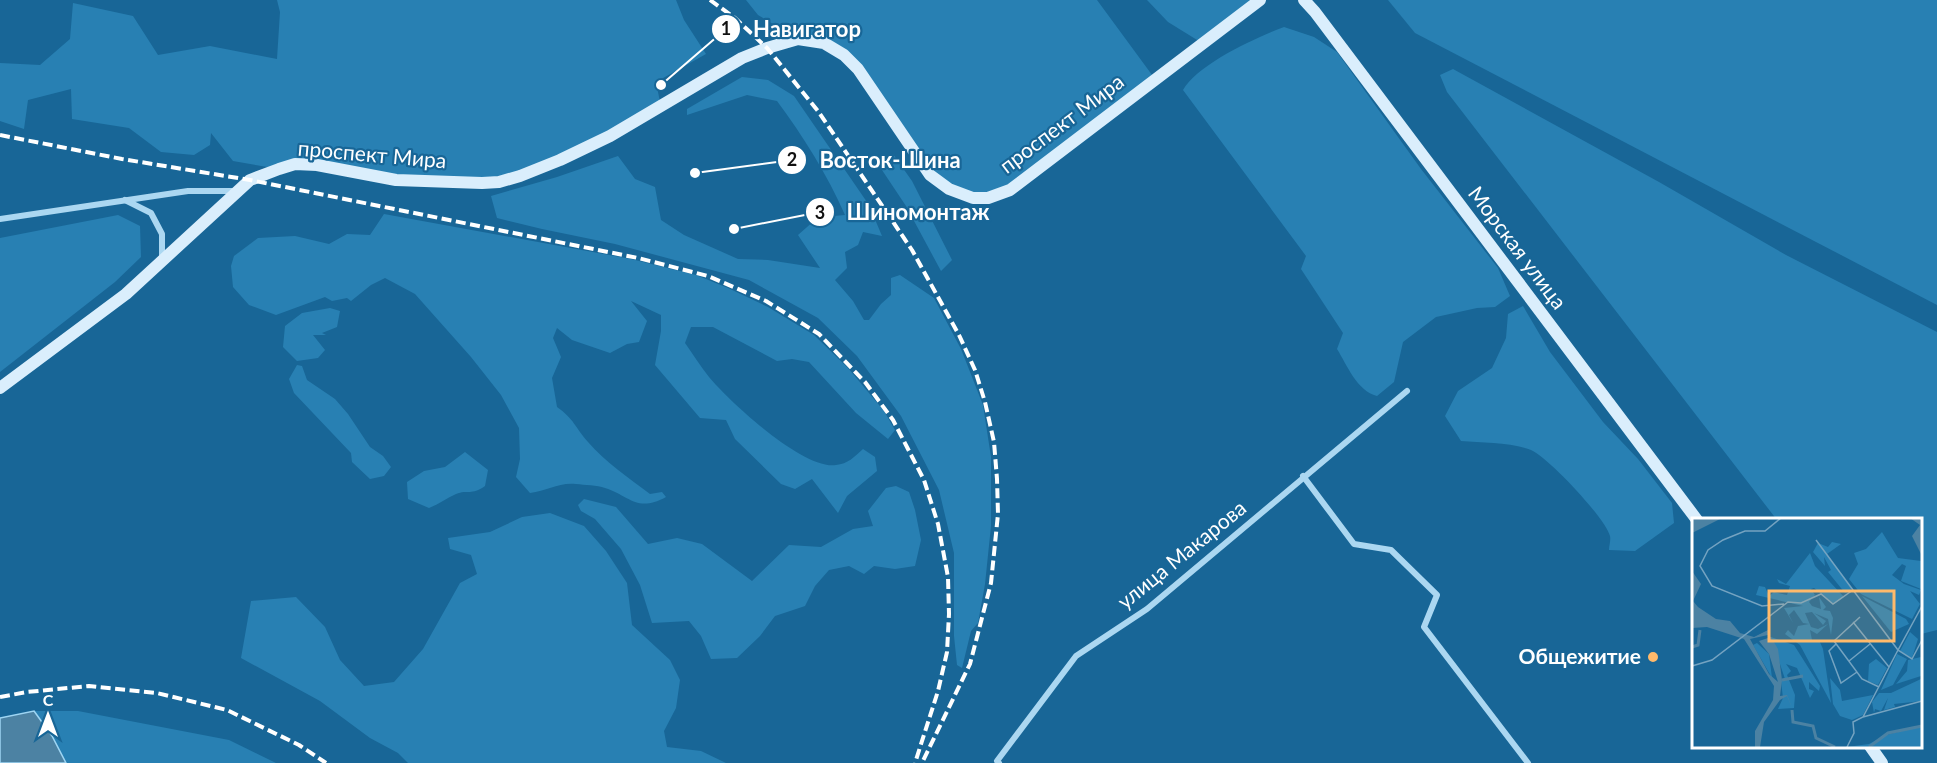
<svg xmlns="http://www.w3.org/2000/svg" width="1937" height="763" viewBox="0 0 1937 763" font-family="Lato,sans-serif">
	<rect width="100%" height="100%" fill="#186697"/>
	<!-- green -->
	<g fill="#2880b3">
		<path d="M277 0H676L684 20 706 54 656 82 661 107 520 176 396 180 317 165 279 169 233 161 211 133 210 145 194 155 161 152 129 128 72 119 71 89 28 100 24 129 0 121V63L40 65 70 39 73 3 133 16 158 55 210 46 277 59 280 12Z"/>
		<path d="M746 0H1097L1155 79 1010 190 973 198 930 175 844 55 798 39 758 15Z"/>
		<path d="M1147 0H1260L1202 43 1168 22Z"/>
		<path d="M1388 0H1937V305L1415 33Z"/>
		<path d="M1284 27 1314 37 1337 52 1421 169 1498 268 1510 296 1495 307 1477 308 1436 317 1403 342 1394 382 1377 396C1357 391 1347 365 1337 349L1343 333 1301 269 1306 256 1183 90C1198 64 1255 38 1284 27Z"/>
		<path d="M1453 69 1659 182 1786 255 1937 332V630L1921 634 1920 520H1777L1447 92 1440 75Z"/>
		<path d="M742 77 768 80 794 96 869 205 882 236 863 232 858 245 845 252 847 268 835 280 853 301 864 320H869L881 304 891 295V278L900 275 934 298 961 349 983 405 991 457V526L985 584 978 623 971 631 962 668 957 665 954 636V553L939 490 901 416 857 356 818 318 749 280 615 244 542 229 497 218 491 196 557 177 618 156 635 179 655 187 661 220 684 235 738 259 768 260 820 268 798 235 824 212 834 216 845 215C827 174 803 136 777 101L747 95 687 115V109Z"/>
		<path d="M893 154 912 181 952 260 941 271 906 206 880 167Z"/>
		<path d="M384 214 631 259 696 275 728 288 768 307 814 335 848 368 884 411 895 430 888 439 856 413 809 362 792 359 777 361 713 327H691L685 343C693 354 700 366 709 377 729 401 803 470 836 465 848 464 854 457 863 449L875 457 877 471 847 496 838 513 812 479 795 489 781 484 735 439 726 420 700 418 655 365 661 331V315L631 301 647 321 639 342 627 344 610 353 572 340 557 328 553 338 561 357 552 378 557 407C574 419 575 427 588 442 605 462 629 478 650 494L662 492 666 497C637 513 630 496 605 488 597 485 585 485 576 484 559 482 547 491 530 493L516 477 520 459 519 428 501 395 471 357 415 294 385 278 371 285 351 301 347 298 332 301 325 297 276 315 249 305 233 287 231 266 234 256 258 238 295 236 329 244 347 234 370 235Z"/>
		<path d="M118 215 140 226 141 257 115 282 0 372V238Z"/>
		<path d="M1523 306 1550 352 1603 422 1638 459 1672 503 1674 523 1635 551 1609 550C1609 546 1611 540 1610 536 1606 519 1548 457 1531 450 1510 442 1483 443 1461 441L1445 416 1458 391 1492 368 1506 338 1508 314Z"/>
		<path d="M330 308 340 311 337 327 322 333 326 335H313L325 350 318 358 297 361 283 347 285 326 302 313Z"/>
		<path d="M297 365 302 366 307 380 335 399 348 414 370 447 383 456 391 467 384 476 370 479 352 462 351 453 294 393 289 379Z"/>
		<path d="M465 452 488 470 485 486C471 496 468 489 456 494 447 498 439 504 429 508L408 499 407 482 424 471 445 467Z"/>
		<path d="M896 486 909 492 915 510 921 540 915 566 895 569 874 566 864 574 849 566 829 570 815 586 805 606 775 616 760 636 737 658 711 659 701 636 689 621 652 623 640 585 621 549 595 519 581 511 578 505 584 499 616 507 648 544 677 538 702 544 752 581 789 545 821 547 853 529 873 526 868 511 886 488Z"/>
		<path d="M550 513 584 526 606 551 627 583 632 625 670 660 680 680 676 708 664 731 667 747 701 751 726 763H408L398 753 370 738 320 701 241 658 251 601 296 597 325 627 340 660 364 686 394 682 423 649 460 583 477 574 471 555 450 549 448 538 490 532 522 517Z"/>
		<path d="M34 711H78L229 740 276 763H66L52 736Z"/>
	</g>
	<!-- water -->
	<path fill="#4c82a3" stroke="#9ed5f3" stroke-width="1.5" d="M34 711 52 736 66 763H0V718Z"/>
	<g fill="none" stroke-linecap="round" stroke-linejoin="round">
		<!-- minor -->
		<g stroke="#abd7f1" stroke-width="6">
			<path d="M125 200 151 213 162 234V259"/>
			<path d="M0 219 188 191H237"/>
			<path d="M1303 476 1354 544 1391 550 1437 595 1424 627 1528 763"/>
			<path d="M999 763 997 761 1076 656 1147 609 1407 391"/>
		</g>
		<!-- secondary -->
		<g stroke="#daeefc" stroke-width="12">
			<path d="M1304 0 1315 12 1697 520"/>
			<path d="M0 388 126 294 250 180 279 169 295 164 317 165 396 180 482 183 499 182 520 176 560 160 610 136 742 58 767 48 798 39 824 43 844 55 858 69 930 175 949 189 973 198H988L1010 190 1260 0"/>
			<path d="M1870 746 1882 763"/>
		</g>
		<!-- rail -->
		<g stroke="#fff" stroke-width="4" stroke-dasharray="10 4.5" stroke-linecap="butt">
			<path d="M710 0 735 18 767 48 818 111 912 250 959 335 975 370 985 402 994 442 997 479 998 514 991 583 970 664 922 763"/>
			<path d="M0 135 122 159 250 180 638 258 708 276 766 301 819 334 865 382 893 420 924 480 938 524 948 577 949 614 947 652 938 691 915 763"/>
			<path d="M0 697 27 692 89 686 157 693 227 710 299 745 326 763"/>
		</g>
	</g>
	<!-- markers -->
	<circle fill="#ffba6b" stroke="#186697" stroke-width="2" cx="1653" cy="657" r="6"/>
	<g text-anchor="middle" stroke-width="4.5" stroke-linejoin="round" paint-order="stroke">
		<!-- street labels -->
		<g font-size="21" fill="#fff" stroke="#186697">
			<text transform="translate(1062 124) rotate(-37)" y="7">проспект Мира</text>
			<text transform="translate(372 155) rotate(5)" y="7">проспект Мира</text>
			<text transform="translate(1517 248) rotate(53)" y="7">Морская улица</text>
			<text transform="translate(1182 555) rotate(-39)" y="7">улица Макарова</text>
		</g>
		<!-- poi labels -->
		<g font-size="21" font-weight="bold" fill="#fff" stroke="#186697" text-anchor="end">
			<text x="1641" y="664">Общежитие</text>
		</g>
	</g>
	<!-- overview -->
	<g transform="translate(1692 518)">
		<rect width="230" height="230" fill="#186697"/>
		<path d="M190 14 206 40 229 43V71L209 63 214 48 210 46 200 57 212 66 229 72 227 77 218 73 228 86 220 101 169 76 157 61 166 46 162 35 174 31ZM140 24 149 26 135 36 160 71 153 75 136 54 139 52 132 39 133 48 121 34 126 25 136 29ZM118 35 123 48 152 79 142 86 122 70 119 71 123 77 117 84 120 88 129 91 127 79 134 89 131 92 138 93 141 100 139 117 136 101 122 95 134 103 131 107 120 94 113 95 119 109 126 111 136 106 125 116 118 112 120 122H127L131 131 139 185 108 127 93 116 96 112 102 118 106 108 117 106 111 105 102 92 97 97 101 105 92 90 111 88 64 77 67 68 73 69 77 78 82 74 95 77 98 68 87 65 85 61 94 66ZM170 78 214 101 217 106 199 114ZM218 114 226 121 220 140 208 133ZM79 119 102 127 128 168 127 173 117 164V171L122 173 118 180 105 150 94 146 99 153 95 157 103 177 102 190 86 191 91 180 89 163 93 161ZM65 125 77 136 80 160 61 127ZM205 136 215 141 201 167 189 172ZM229 139V158L204 166 215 153 216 142ZM184 141 195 150 186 167 176 163 177 146ZM138 160 148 172 150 183 181 177 171 197 160 202 148 198 141 186ZM229 161 230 183 202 186 203 189 192 192 196 180 189 193 183 191 182 195 180 184 187 175H199ZM229 208V229H155L177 226 194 217Z" fill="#2880b3"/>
		<path d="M0 0H30L0 15ZM218 0H229V36L220 18 228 7ZM0 53 9 66 1 83 6 89 24 101 38 103 48 115 62 119 76 112V117L58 121 77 156 86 164 77 136 67 123 79 119 86 131 90 162 88 178 95 177 101 192 95 178 88 182 72 204 68 229H63V213L81 182 82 168 52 121 15 109 0 110Z" fill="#4c82a3"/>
		<path fill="none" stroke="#4c82a3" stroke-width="3" d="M0 129 6 127 8 112M90 162 111 158M100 192 101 204 121 208 124 220 143 229M177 229 196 215 230 208"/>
		<path fill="none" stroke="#74a3c1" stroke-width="1.5" d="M89 0 73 13H53L31 22 16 32 8 48 20 68 70 88 92 86M124 22 161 72M168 99 142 123 170 161 187 169M161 104 197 149M144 126 137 133 149 165 165 154M157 143 178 126M0 148 20 142 96 84 109 85 129 76 141 86 161 72 206 132 230 88M171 199 230 183M155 229 162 215 161 204 171 199 206 132 220 141 230 122"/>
		<path fill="#ffba6b" fill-opacity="0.15" stroke="#ffba6b" stroke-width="3" d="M77 73H202V123H77Z"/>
		<rect width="230" height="230" fill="none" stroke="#fff" stroke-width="3"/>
	</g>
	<!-- callouts -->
	<path fill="none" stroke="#fff" stroke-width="2" d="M661 85L726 29M695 173L792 160M734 229L820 212"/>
	<g fill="#fff" stroke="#186697" stroke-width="2">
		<circle cx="661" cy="85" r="6"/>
		<circle cx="695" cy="173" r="6"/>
		<circle cx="734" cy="229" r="6"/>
		<circle cx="726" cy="29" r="15"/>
		<circle cx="792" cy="160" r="15"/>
		<circle cx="820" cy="212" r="15"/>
	</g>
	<g font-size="18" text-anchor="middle" font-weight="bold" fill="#111">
		<text x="726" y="35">1</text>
		<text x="792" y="166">2</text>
		<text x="820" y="219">3</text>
	</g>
	<g font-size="22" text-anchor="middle" font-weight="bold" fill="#fff" stroke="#186697" stroke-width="4.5" stroke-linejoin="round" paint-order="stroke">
		<text x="807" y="37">Навигатор</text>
		<text x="890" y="168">Восток-Шина</text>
		<text x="918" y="220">Шиномонтаж</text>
	</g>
	<!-- north arrow -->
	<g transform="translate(48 715)" stroke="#186697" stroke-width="4.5" paint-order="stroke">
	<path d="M0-4.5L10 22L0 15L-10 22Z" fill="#ffffff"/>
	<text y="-9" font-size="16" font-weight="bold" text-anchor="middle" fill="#ffffff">С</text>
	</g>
</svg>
